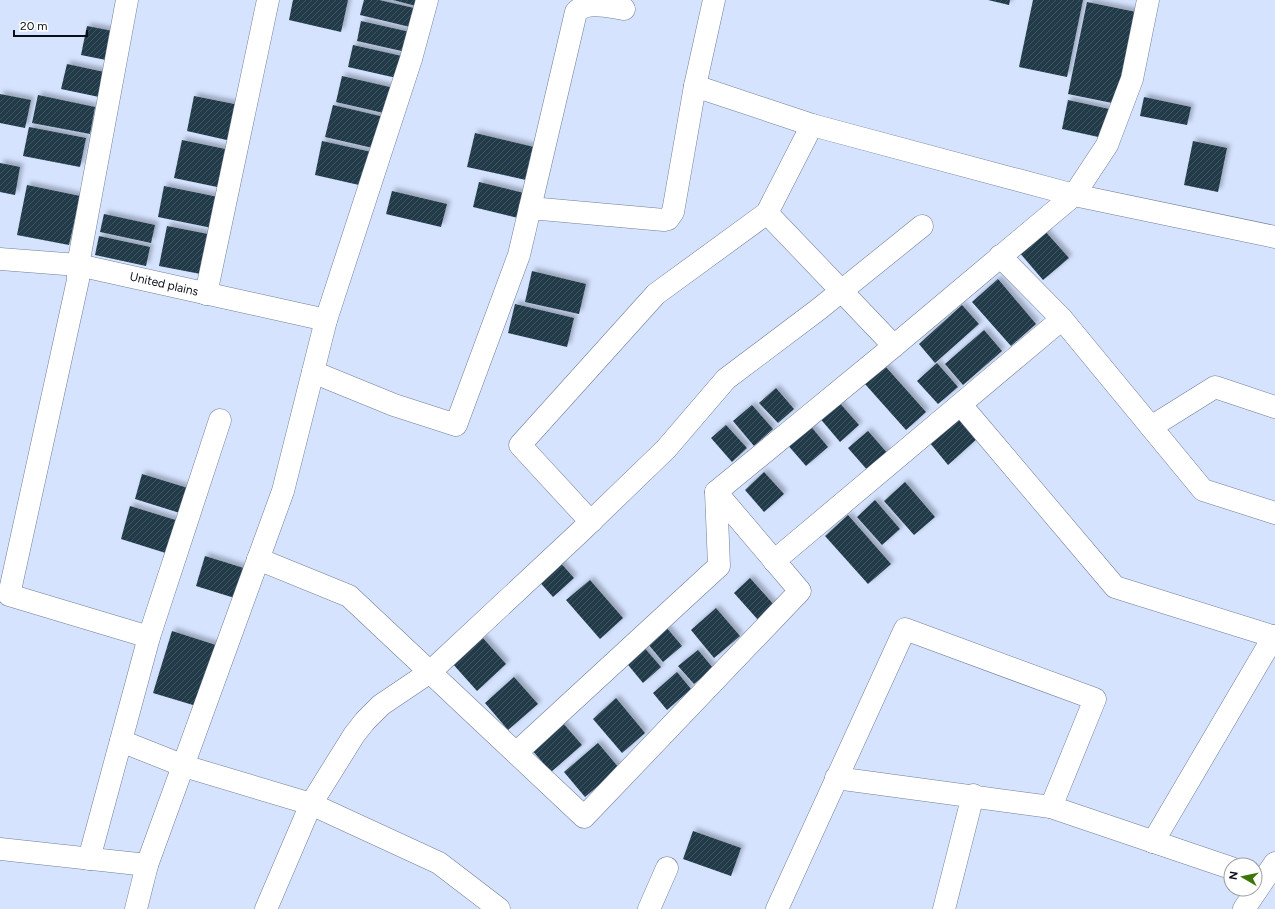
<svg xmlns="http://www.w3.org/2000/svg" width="1275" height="909" viewBox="0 0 1275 909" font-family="Figtree,sans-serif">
	<defs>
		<pattern id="building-hatch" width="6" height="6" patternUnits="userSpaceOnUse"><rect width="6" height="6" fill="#223a4a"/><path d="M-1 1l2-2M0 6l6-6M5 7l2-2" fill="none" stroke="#405360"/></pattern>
		<filter id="shadow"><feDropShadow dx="3.5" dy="-3.5" stdDeviation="2" flood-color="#0004"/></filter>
	</defs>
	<rect width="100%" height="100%" fill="#d5e3ff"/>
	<!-- building -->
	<g fill="url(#building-hatch)" filter="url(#shadow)">
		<path d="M293 0H348L341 32 289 20Z"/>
		<path d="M364 0H379L414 8 410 27 360 15Z"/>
		<path d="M393 0H422L420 7Z"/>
		<path d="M988 0H1010L1009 5Z"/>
		<path d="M1033 0H1083L1067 77 1019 67Z"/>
		<path d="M1087 2 1136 12 1117 104 1068 94Z"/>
		<path d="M361 21 410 32 406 52 357 41Z"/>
		<path d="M87 26 118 32 111 61 81 55Z"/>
		<path d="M353 45 406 57 401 79 348 67Z"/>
		<path d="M67 64 109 73 104 98 61 89Z"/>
		<path d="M342 76 394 88 388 114 336 102Z"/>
		<path d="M0 94 31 100 25 128 0 123Z"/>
		<path d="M38 95 95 107 90 134 32 123Z"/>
		<path d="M194 96 239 105 231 141 187 131Z"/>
		<path d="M1144 97 1191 107 1187 125 1140 116Z"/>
		<path d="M1068 100 1109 109 1103 138 1062 129Z"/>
		<path d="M333 105 384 117 377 149 325 137Z"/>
		<path d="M29 127 86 138 80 167 23 156Z"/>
		<path d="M475 133 534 147 526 180 467 167Z"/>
		<path d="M182 140 230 150 222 188 174 178Z"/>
		<path d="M322 141 376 153 368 187 315 175Z"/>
		<path d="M1193 141 1227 148 1218 192 1184 185Z"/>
		<path d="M0 163 20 167 15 195 0 192Z"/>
		<path d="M479 182 524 193 518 218 473 207Z"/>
		<path d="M27 185 80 196 69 245 17 235Z"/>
		<path d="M164 186 218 197 212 228 158 217Z"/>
		<path d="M392 191 447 204 441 227 386 214Z"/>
		<path d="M104 214 155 225 151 243 100 232Z"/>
		<path d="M167 226 213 235 206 275 159 266Z"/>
		<path d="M1044 230 1069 258 1043 280 1019 252Z"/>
		<path d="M99 236 150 247 146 266 95 255Z"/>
		<path d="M532 271 586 284 579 314 525 302Z"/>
		<path d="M998 279 1036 324 1011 346 972 302Z"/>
		<path d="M515 304 574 318 567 347 508 333Z"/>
		<path d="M962 305 979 324 935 363 919 344Z"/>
		<path d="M984 330 1002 351 963 385 945 364Z"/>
		<path d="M937 363 958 387 938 404 917 381Z"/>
		<path d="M885 366 926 412 906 430 865 384Z"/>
		<path d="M776 388 794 409 778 423 759 403Z"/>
		<path d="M837 400 859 425 840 442 818 416Z"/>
		<path d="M752 405 773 429 754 446 733 421Z"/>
		<path d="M960 416 979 437 948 465 930 443Z"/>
		<path d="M808 423 828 447 806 466 786 443Z"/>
		<path d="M726 425 747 448 732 462 711 438Z"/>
		<path d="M868 431 889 455 869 472 848 448Z"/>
		<path d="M764 472 784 494 764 512 745 490Z"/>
		<path d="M142 474 191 489 183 514 135 499Z"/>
		<path d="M905 482 935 517 914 535 884 501Z"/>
		<path d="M875 500 900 529 882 545 857 517Z"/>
		<path d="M130 506 182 522 172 555 121 539Z"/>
		<path d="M848 515 891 564 868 584 825 536Z"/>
		<path d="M205 556 250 570 241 600 196 586Z"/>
		<path d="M558 560 574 578 553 597 536 578Z"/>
		<path d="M750 578 775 606 759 621 734 593Z"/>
		<path d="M590 580 623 618 600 639 566 600Z"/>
		<path d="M716 608 740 636 714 658 691 630Z"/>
		<path d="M666 627 682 646 663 662 648 644Z"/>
		<path d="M172 631 222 647 203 708 153 693Z"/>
		<path d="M482 637 506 664 477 691 452 663Z"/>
		<path d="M642 645 661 667 643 683 624 660Z"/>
		<path d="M698 650 713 668 694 684 678 666Z"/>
		<path d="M677 672 691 689 667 710 653 693Z"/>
		<path d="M514 677 538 704 508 730 485 703Z"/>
		<path d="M616 698 645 733 622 753 593 719Z"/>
		<path d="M562 722 582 745 551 772 531 749Z"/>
		<path d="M598 743 619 768 585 797 564 772Z"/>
		<path d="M693 831 741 848 731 876 683 859Z"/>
	</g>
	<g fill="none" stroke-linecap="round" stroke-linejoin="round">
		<!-- minor casing -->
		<g stroke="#727e98" stroke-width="23">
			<g id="minor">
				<path d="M695 86 714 0"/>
				<path d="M812 125 1074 195 1275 237"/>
				<path d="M530 208 576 12C587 0 610 7 624 9"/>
				<path d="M767 213 894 346"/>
				<path d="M0 259 78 265 326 320"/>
				<path d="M206 294 268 0"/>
				<path d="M1062 319 1203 490 1275 513"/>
				<path d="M313 372 394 405 456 425 519 255 530 208 664 220 668 219 673 212 695 86 812 125 767 213 656 294 520 445 591 522"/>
				<path d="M961 405 1115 587 1275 637"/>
				<path d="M1151 427 1215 387 1275 407"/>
				<path d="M258 559 349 596 584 817 800 591 716 492 894 346 1074 195 1107 145 1132 79 1148 0"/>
				<path d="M774 561 1062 319 1000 256"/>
				<path d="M149 637 220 420"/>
				<path d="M121 741 184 766 311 804 439 863 499 909"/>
				<path d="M516 753 719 566 716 492"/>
				<path d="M836 778 1051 807"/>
				<path d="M1153 842 1274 636"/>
				<path d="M0 849 147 865 283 491 326 320 411 59 427 0"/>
				<path d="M89 859 149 637 9 595 78 280V265L127 0"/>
				<path d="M136 909 147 865"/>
				<path d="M266 909 311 804 354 735 365 721 381 705 430 672 579 533 666 449 726 379 819 309 922 226"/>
				<path d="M649 909 667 868"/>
				<path d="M777 909 905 629 1095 699 1051 807 1231 868"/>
				<path d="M944 909 973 795"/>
				<path d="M1244 909 1275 863"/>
			</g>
		</g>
		<!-- minor -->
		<use href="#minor" stroke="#fff" stroke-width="22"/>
	</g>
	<g text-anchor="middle" stroke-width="4" stroke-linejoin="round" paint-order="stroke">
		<!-- street labels -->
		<g font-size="12" fill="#0b0f18" stroke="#fff">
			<text transform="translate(164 284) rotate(13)" y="4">United plains</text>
		</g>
	</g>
	<!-- north arrow -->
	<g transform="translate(1243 877) rotate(279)"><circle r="19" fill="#ffffff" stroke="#9d9fa3"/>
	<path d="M0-3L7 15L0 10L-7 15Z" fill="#3c7508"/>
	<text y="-6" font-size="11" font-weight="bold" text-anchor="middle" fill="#0b0f18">N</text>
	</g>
	<!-- scale -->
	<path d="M14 30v6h73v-6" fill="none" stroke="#0b0f18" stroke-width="2"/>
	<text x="20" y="30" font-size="12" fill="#0b0f18" stroke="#ffffff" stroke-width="3" paint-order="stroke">20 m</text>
</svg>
